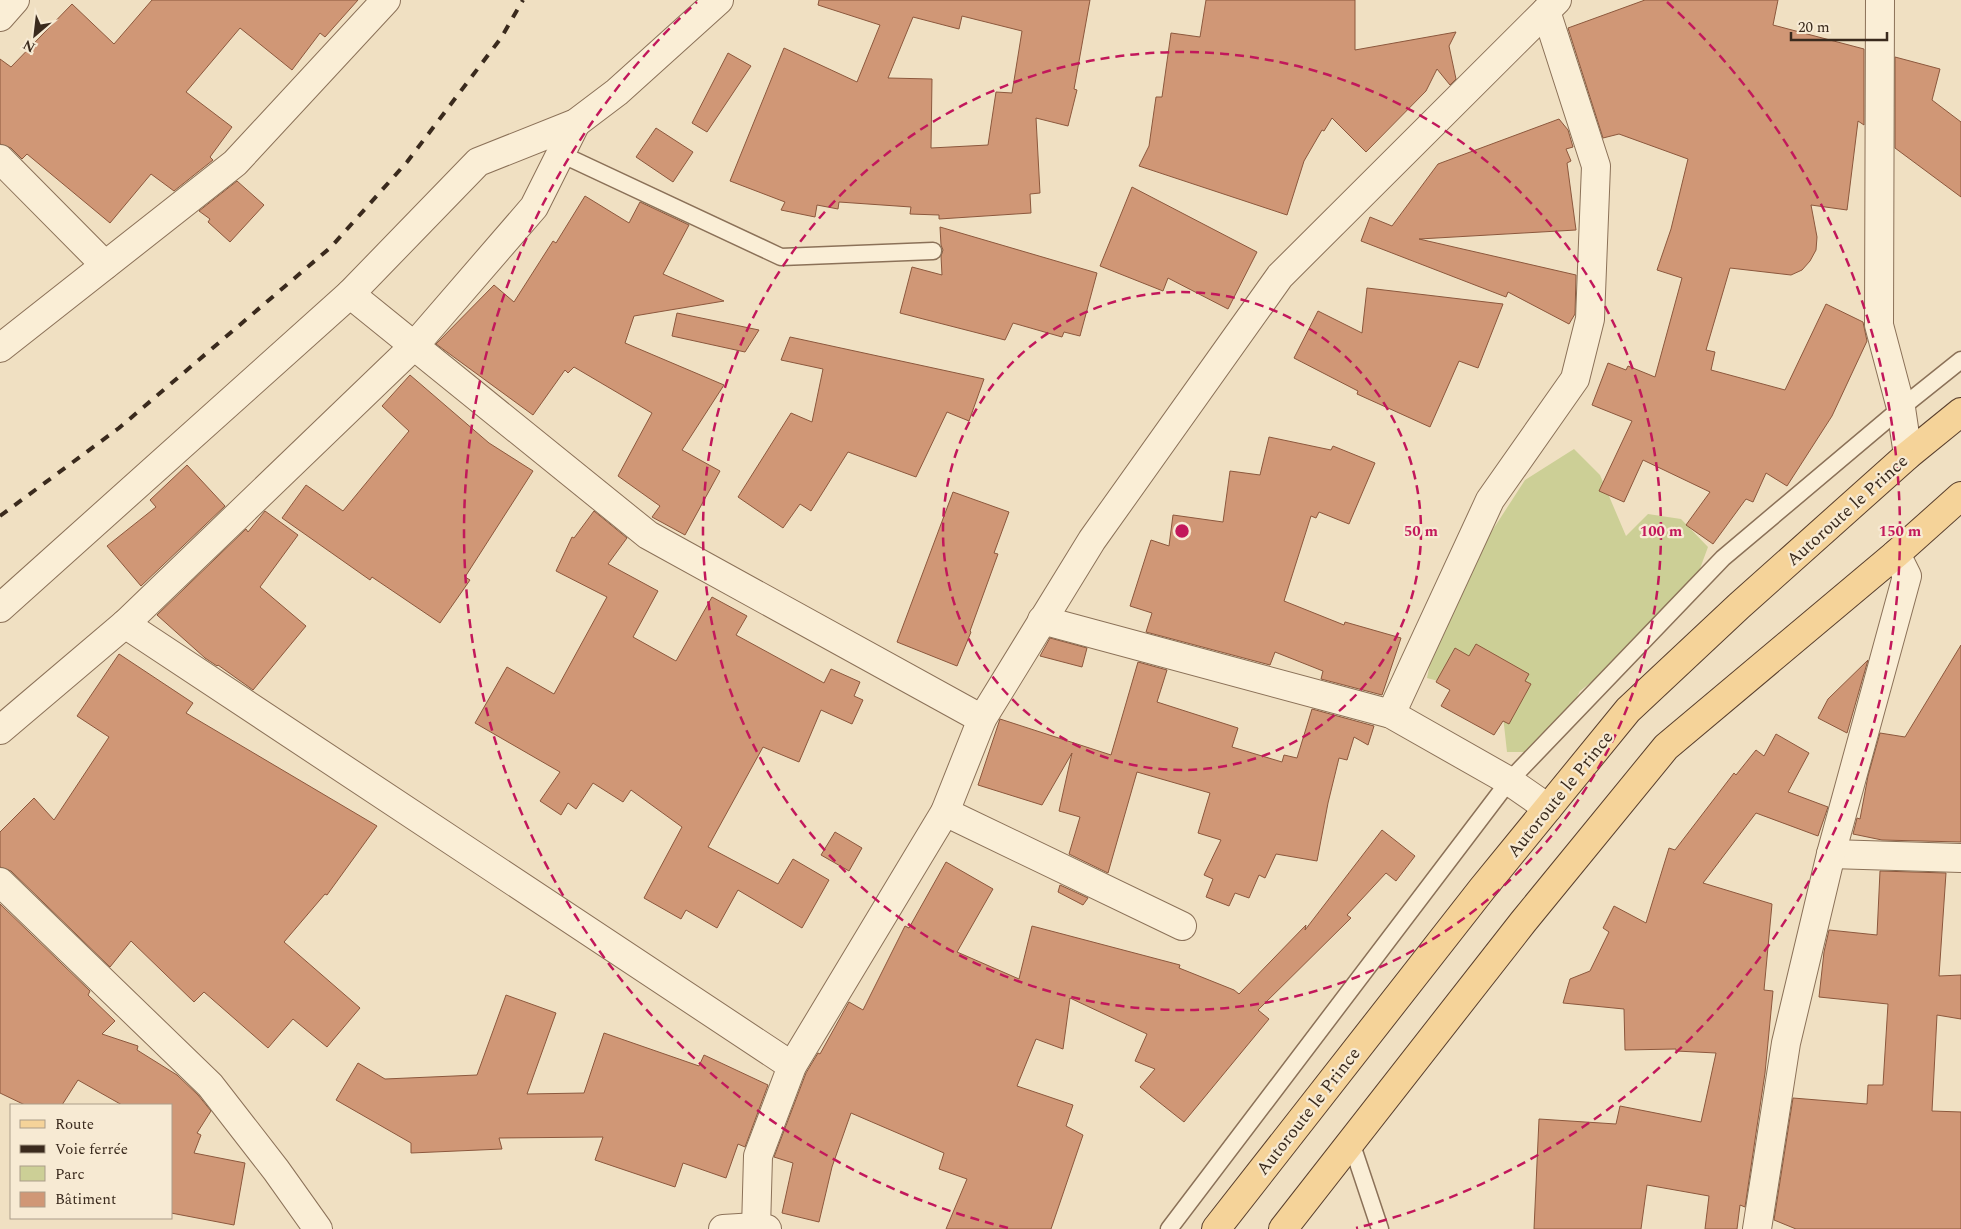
<svg xmlns="http://www.w3.org/2000/svg" width="1961" height="1229" viewBox="0 0 1961 1229" font-family="Spectral,serif">
	<rect width="100%" height="100%" fill="#f0e0c2"/>
	<!-- green -->
	<path fill="#cccf96" d="M1574 449 1600 475 1626 536 1648 514 1681 519 1708 547 1685 609 1580 691 1547 752H1507L1501 698 1427 678 1435 639 1466 571 1525 480Z"/>
	<!-- building -->
	<g fill="#d09776" stroke="#8c583d" fill-rule="evenodd">
		<path d="M152 0H358L325 37 320 33 292 70 240 28 186 92 232 127 210 157 213 160 174 191 151 174 110 223 27 154 22 159 11 148 0 144V59L11 67 72 4 114 44Z"/>
		<path d="M819 0H1090L1074 89 1077 90 1068 126 1036 118 1040 193 1030 194 1031 213 939 219V215L910 214 911 207 839 202 838 209 817 205 815 217 781 210 785 202 730 181 784 48 857 82 880 25 818 5ZM962 16 1022 31 1012 93 996 92 988 145 931 148 932 79 888 78 913 17 959 29Z"/>
		<path d="M1206 0H1355V50L1456 32 1449 46 1456 79 1450 85 1437 69 1426 91 1366 152 1332 118 1324 131 1322 130 1304 161 1287 215 1139 166 1149 146 1156 97H1162L1171 33 1200 37Z"/>
		<path d="M1645 0H1778L1773 25 1864 49V125L1858 121 1847 210 1811 205 1817 237 1816 250 1810 261 1802 270 1791 275 1730 268 1706 350 1715 352 1711 370 1785 390 1826 304 1863 322 1867 341 1832 416 1787 486 1766 473 1753 502 1746 499 1713 544 1686 525 1710 492 1643 460 1624 502 1599 491 1632 421 1592 405 1608 363 1626 370 1628 366 1655 377 1682 278 1657 270 1671 229 1688 159 1619 134 1603 138 1568 28Z"/>
		<path d="M728 53 751 66 707 132 692 123Z"/>
		<path d="M1895 57 1940 69 1932 100 1961 122V197L1895 148Z"/>
		<path d="M1559 119 1568 130 1573 147 1566 149 1571 161 1567 163 1576 230 1419 239 1576 275 1575 314 1569 324 1508 292 1506 297 1361 241 1370 217 1392 226 1438 164Z"/>
		<path d="M656 128 693 152 673 182 636 157Z"/>
		<path d="M237 181 264 205 230 242 208 222 210 219 199 211Z"/>
		<path d="M1132 187 1257 252 1228 309 1168 278 1163 291 1100 266Z"/>
		<path d="M585 196 629 223 640 202 689 225 663 274 724 301 634 316 625 343 724 385 682 450 720 471 685 535 652 517 660 506 618 476 652 413 574 367 568 373 565 370 533 415 436 344 494 285 514 302 553 241 556 243Z"/>
		<path d="M940 227 1097 273 1080 336 1064 332 1062 337 1013 323 1005 340 900 313 912 267 942 275 941 256 943 250 941 245Z"/>
		<path d="M1367 288 1503 304 1478 368 1459 361 1430 427 1357 394 1358 391 1294 358 1318 311 1362 333Z"/>
		<path d="M677 313 759 330 745 352 672 336Z"/>
		<path d="M790 337 984 379 969 421 947 412 916 477 848 452 811 511 800 504 783 528 738 497 791 413 812 422 823 369 781 360Z"/>
		<path d="M410 375 489 443 533 471 465 577 470 580 440 623 372 577 370 580 282 518 306 485 343 511 409 431 382 406Z"/>
		<path d="M1269 437 1331 450 1333 446 1375 463 1349 524 1319 512 1316 518 1311 516 1284 601 1344 625 1345 622 1401 638 1382 695 1321 679 1323 671 1275 652 1270 665 1146 632 1152 613 1130 606 1151 540 1169 546 1173 515 1223 522 1230 471 1260 475Z"/>
		<path d="M187 465 225 506 141 586 107 546 156 507 150 500Z"/>
		<path d="M953 492 1009 512 994 553 998 554 970 631 971 632 957 666 897 642Z"/>
		<path d="M265 511 298 535 260 587 306 626 253 690 218 665 217 666 205 658 157 615 246 529 248 532Z"/>
		<path d="M594 511 627 538 608 564 658 591 633 637 676 661 712 597 747 616 736 635 824 683 831 669 860 682 854 696 863 700 852 724 821 710 799 762 763 747 708 847 778 884 793 859 829 880 802 928 738 890 717 928 686 910 681 919 644 898 682 827 631 790 623 802 593 783 576 809 568 803 561 815 540 801 560 772 475 723 507 667 554 694 607 597 556 571 572 537 574 538Z"/>
		<path d="M1050 638 1087 648 1082 667 1040 656Z"/>
		<path d="M1476 644 1529 674 1525 681 1531 684 1509 724 1503 721 1494 735 1441 706 1450 690 1436 682 1455 648 1469 656Z"/>
		<path d="M1961 645V842L1882 840 1853 834 1857 818 1860 819 1868 776 1880 733 1905 737Z"/>
		<path d="M119 654 193 703 186 713 377 826 327 895 325 894 284 942 360 1008 327 1047 293 1019 268 1048 204 992 194 1002 131 941 110 967 11 871 0 867V832L34 798 54 820 109 737 77 716Z"/>
		<path d="M1868 660 1847 733 1818 718 1828 699Z"/>
		<path d="M1138 662 1167 670 1157 702 1238 728 1232 747 1282 762 1284 755 1297 758 1312 709 1374 726 1368 745 1354 737 1347 760 1339 758 1328 803 1317 861 1276 854 1265 878 1259 875 1249 898 1235 893 1229 906 1206 897 1213 879 1204 875 1221 840 1198 833 1210 793 1137 772 1108 873 1069 854 1080 817 1059 811 1072 753 1042 805 978 785 1000 719 1111 755Z"/>
		<path d="M1776 734 1809 753 1788 792 1828 807 1818 836 1756 813 1703 883 1772 904 1764 990 1773 991 1765 1073 1745 1207 1740 1205 1737 1229H1705L1709 1196 1647 1185 1641 1229H1534L1539 1119 1616 1124 1620 1106 1701 1122 1716 1053 1676 1051V1049L1625 1050 1624 1009 1563 1003 1570 979 1590 971 1609 932 1603 928 1614 906 1646 923 1669 848 1675 850 1734 773 1736 775 1756 750 1764 756Z"/>
		<path d="M1382 830 1415 856 1396 881 1386 873 1347 915 1351 918 1258 1010 1269 1019 1184 1122 1140 1087 1155 1069 1135 1061 1147 1034 1070 998 1063 1049 1036 1039 1017 1086 1073 1105 1066 1126 1083 1135 1051 1229H946L967 1179 939 1169 944 1153 851 1113 832 1167 819 1222 782 1213 793 1163 774 1157 806 1073 818 1053 820 1054 849 1002 863 1010 905 926 909 928 946 862 993 889 957 952 1019 979 1032 926 1180 965 1179 968 1234 990 1239 994 1306 925 1305 930Z"/>
		<path d="M835 832 862 848 849 871 821 855Z"/>
		<path d="M1880 871 1946 873 1939 976 1961 975V1019L1937 1015 1932 1111 1961 1112V1229H1796L1774 1220 1793 1098 1867 1104 1868 1085H1883L1888 1004 1819 997 1824 952 1829 930 1877 935Z"/>
		<path d="M1060 885 1088 898 1083 905 1058 892Z"/>
		<path d="M0 904 90 991 88 995 115 1021 102 1034 138 1046 137 1050 177 1075 198 1095 211 1111 197 1133 201 1135 194 1153 245 1163 234 1225 171 1213V1105H122L78 1080 62 1105H25L0 1093Z"/>
		<path d="M506 995 556 1013 527 1094 584 1093 604 1033 699 1066 704 1055 768 1085 745 1147 738 1144 726 1178 683 1163 675 1187 595 1160 603 1137 499 1138 502 1149 411 1153V1143L336 1100 358 1063 385 1079 477 1075Z"/>
	</g>
	<g fill="none" stroke-linecap="round" stroke-linejoin="round">
		<!-- service casing -->
		<g stroke="#8b7158" stroke-width="19">
			<g id="service">
				<path d="M561 154 781 257 933 251"/>
				<path d="M1351 1142 1380 1229"/>
				<path d="M1169 1229 1509 781 1723 558 1901 408 1961 360"/>
			</g>
		</g>
		<!-- minor casing -->
		<g stroke="#8b7158" stroke-width="30">
			<g id="minor">
				<path d="M1880 0 1879 325 1901 408 1908 455"/>
				<path d="M0 17 15 0"/>
				<path d="M0 159 105 265"/>
				<path d="M350 294 648 535 982 719"/>
				<path d="M0 348 235 163 386 0"/>
				<path d="M0 608 350 294 478 162 576 123 617 92 719 0"/>
				<path d="M1042 620 1391 714 1509 781 1548 808"/>
				<path d="M125 624 792 1066"/>
				<path d="M1391 714 1490 500 1575 379 1590 319 1596 166 1546 11"/>
				<path d="M0 730 125 624 414 346 534 207 576 123"/>
				<path d="M945 812 1182 926"/>
				<path d="M1831 854 1961 858"/>
				<path d="M0 882 210 1085 276 1170 318 1229"/>
				<path d="M723 1229 756 1227 767 1229"/>
				<path d="M756 1229 758 1156 792 1066 945 812 982 719 1092 540 1280 276 1557 0"/>
				<path d="M1757 1229 1786 1043 1831 854 1907 576 1896 554"/>
			</g>
		</g>
		<!-- primary casing -->
		<g stroke="#593f2d" stroke-width="30">
			<g id="primary">
				<path d="M1216 1229 1482 889 1628 710 1739 606 1908 455 1961 412"/>
				<path d="M1283 1229 1523 922 1666 747 1896 554 1961 496"/>
			</g>
		</g>
		<!-- service -->
		<use href="#service" stroke="#faeed6" stroke-width="16"/>
		<!-- minor -->
		<use href="#minor" stroke="#faeed6" stroke-width="28"/>
		<!-- primary -->
		<use href="#primary" stroke="#f5d399" stroke-width="28"/>
		<!-- rail -->
		<path stroke="#3a2a1d" stroke-width="4" stroke-dasharray="9 9" stroke-linecap="butt" d="M0 516 119 428 331 247 407 162 501 38 523 0"/>
	</g>
	<!-- distance rings -->
	<g fill="none" stroke="#c2185b" stroke-width="2.5" stroke-dasharray="9 6">
		<circle cx="1182" cy="531" r="239"/>
		<circle cx="1182" cy="531" r="479"/>
		<path d="M1008 1228A718 718 0 0 1 697 2M1667 2A718 718 0 0 1 1356 1228"/>
	</g>
	<g text-anchor="middle" stroke-width="4.5" stroke-linejoin="round" paint-order="stroke">
		<!-- street labels -->
		<g font-size="18" fill="#3a2a1d" stroke="#f7ead3">
			<text transform="translate(1847 510) rotate(-42)" y="6">Autoroute le Prince</text>
			<text transform="translate(1560 794) rotate(-51)" y="6">Autoroute le Prince</text>
			<text transform="translate(1308 1111) rotate(-52)" y="6">Autoroute le Prince</text>
		</g>
	</g>
	<circle cx="1182" cy="531" r="8" fill="#c2185b" stroke="#f7ead3" stroke-width="2.5"/>
	<g font-size="15" text-anchor="middle" font-weight="bold" fill="#c2185b" stroke="#f7ead3" stroke-width="4.5" stroke-linejoin="round" paint-order="stroke">
		<text x="1421" y="536">50 m</text>
		<text x="1661" y="536">100 m</text>
		<text x="1900" y="536">150 m</text>
	</g>
	<!-- legend -->
	<rect x="10" y="1104" width="162" height="115" fill="#f7ead3" stroke="#ab9d8a"/>
	<rect x="20" y="1120" width="25" height="8" fill="#f5d399" stroke="#ab9d8a"/>
	<text x="55" y="1129" font-size="15" fill="#3a2a1d">Route</text>
	<rect x="20" y="1145" width="25" height="8" fill="#3a2a1d" stroke="#ab9d8a"/>
	<text x="55" y="1154" font-size="15" fill="#3a2a1d">Voie ferrée</text>
	<rect x="20" y="1166" width="25" height="15" fill="#cccf96" stroke="#ab9d8a"/>
	<text x="55" y="1179" font-size="15" fill="#3a2a1d">Parc</text>
	<rect x="20" y="1192" width="25" height="15" fill="#d09776" stroke="#ab9d8a"/>
	<text x="55" y="1204" font-size="15" fill="#3a2a1d">Bâtiment</text>
	<!-- north arrow -->
	<g transform="translate(35 35) rotate(208)" stroke="#f7ead3" stroke-width="4" paint-order="stroke">
	<path d="M0-4L9 19L0 12L-9 19Z" fill="#3a2a1d"/>
	<text y="-8" font-size="14" font-weight="bold" text-anchor="middle" fill="#3a2a1d">N</text>
	</g>
	<!-- scale -->
	<path d="M1791 32v8h96v-8" fill="none" stroke="#3a2a1d" stroke-width="2.5"/>
	<text x="1798" y="32" font-size="15" fill="#3a2a1d" stroke="#f7ead3" stroke-width="4" paint-order="stroke">20 m</text>
</svg>
